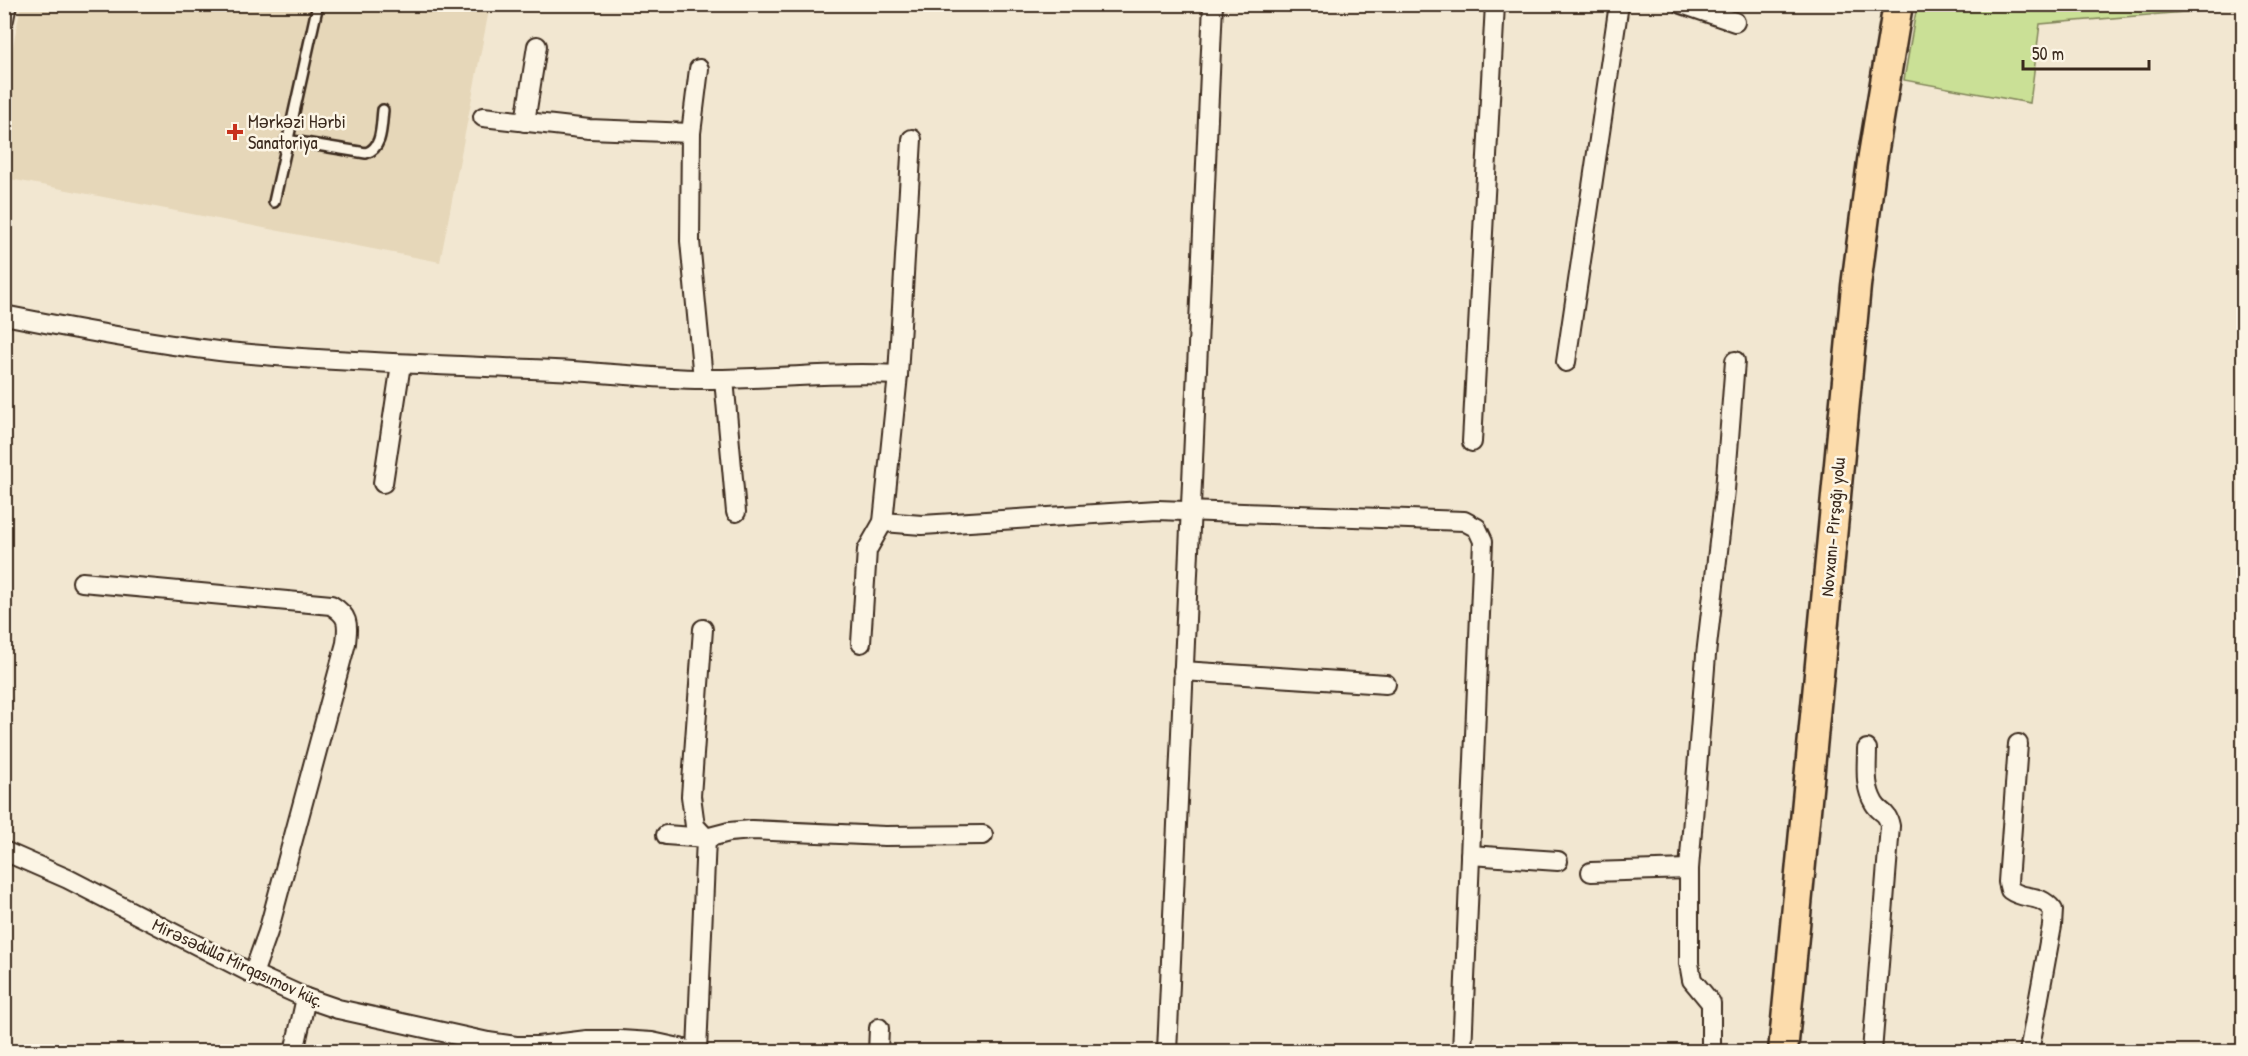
<svg xmlns="http://www.w3.org/2000/svg" width="2248" height="1056" viewBox="0 0 2248 1056" font-family="'Patrick Hand',sans-serif">
  <style>
    .built { fill: #e6d7b9 }
    .green { fill: #cae096; stroke: #82855a; stroke-width: 1.5 }
    .lines { fill: none; stroke-linecap: round; stroke-linejoin: round }
    .lane-casing { stroke: #3b2a1e; stroke-width: 14 }
    .street-casing { stroke: #3b2a1e; stroke-width: 22 }
    .primary-casing { stroke: #3b2a1e; stroke-width: 33 }
    .lane { stroke: #fcf5e5; stroke-width: 9 }
    .street { stroke: #fcf5e5; stroke-width: 18 }
    .primary { stroke: #fcdcac; stroke-width: 28 }
    .poi-dot { fill: #c8321e; stroke: #fcf5e5; stroke-width: 2 }
    .labels { text-anchor: middle; stroke-width: 5; stroke-linejoin: round; paint-order: stroke }
    .poi-label { font-size: 18px; fill: #3b2a1e; stroke: #fcf5e5; text-anchor: start }
    .street-label { font-size: 18px; fill: #3b2a1e; stroke: #fcf5e5 }
  </style>
  <rect width="100%" height="100%" fill="#f2e7d1"/>
  <filter id="ink" filterUnits="userSpaceOnUse"><feTurbulence type="fractalNoise" baseFrequency=".0167" numOctaves="2"/><feDisplacementMap in="SourceGraphic" scale="12" xChannelSelector="R" yChannelSelector="G"/><feConvolveMatrix kernelMatrix="1 2 1 2 8 2 1 2 1" color-interpolation-filters="sRGB"/></filter>
  <g filter="url(#ink)">
    <path class="built" d="M21,5H490L440,262L5,178V87Z"/>
    <path class="green" d="M1917,5L2243,4L2244,7L2040,24L2030,103L1904,80Z"/>
    <g class="lines">
      <defs>
        <g id="lane">
          <path d="M286,140L366,153C383,148 381,125 383,110"/>
          <path d="M274,202L318,4"/>
        </g>
        <g id="street">
          <path d="M1682,4L1735,22"/>
          <path d="M4,19L7,4"/>
          <path d="M483,117L589,129L691,133L690,241L703,379"/>
          <path d="M525,122L537,46"/>
          <path d="M691,133L699,69"/>
          <path d="M4,315C79,330 153,344 228,352C336,362 445,365 554,370C604,372 653,379 703,379C768,380 832,371 898,375"/>
          <path d="M1566,362L1619,4"/>
          <path d="M724,379L736,512"/>
          <path d="M1472,442L1495,4"/>
          <path d="M383,483L401,364"/>
          <path d="M883,522L922,525L1157,510L1464,521L1477,528L1483,541L1462,1052"/>
          <path d="M82,582L331,605C349,616 348,623 346,643L268,932L253,974"/>
          <path d="M861,643L867,550L883,522L898,375L912,139"/>
          <path d="M1183,671L1386,684"/>
          <path d="M2018,744L2008,882L2010,890C2025,901 2038,892 2053,910L2052,926L2029,1052"/>
          <path d="M1867,749C1867,768 1864,786 1874,803C1880,814 1887,810 1890,826L1872,1052"/>
          <path d="M666,835L706,838L729,832L752,830L885,836L983,835"/>
          <path d="M4,851L68,879L253,974L306,998L338,1009L488,1042L516,1046H538L587,1040H620L652,1042L698,1052"/>
          <path d="M1470,855L1558,861"/>
          <path d="M1591,872L1689,869"/>
          <path d="M697,1051L706,838L695,826L691,796L703,629"/>
          <path d="M294,1052L306,998"/>
          <path d="M878,1052L879,1028"/>
          <path d="M1167,1052L1213,4"/>
          <path d="M1711,1052V1003L1692,980L1689,963V869L1706,655L1725,490L1735,361"/>
        </g>
        <path id="primary" d="M1783,1052L1856,286L1872,161L1898,4"/>
      </defs>
      <use href="#lane" class="lane-casing"/>
      <use href="#street" class="street-casing"/>
      <use href="#primary" class="primary-casing"/>
      <use href="#lane" class="lane"/>
      <use href="#street" class="street"/>
      <use href="#primary" class="primary"/>
    </g>
  </g>
  <path class="poi-dot" d="M232 123h6v6h6v6h-6v6h-6v-6h-6v-6h6z"/>
  <g class="labels">
    <g class="poi-label">
      <text x="248" y="128">Mərkəzi Hərbi<tspan x="248" dy="21">Sanatoriya</tspan></text>
    </g>
    <g class="street-label">
      <text transform="translate(1833 527) rotate(-85)" y="6">Novxanı- Pirşağı yolu</text>
      <text transform="translate(238 963) rotate(25)" y="6">Mirəsədulla Mirqasımov küç.</text>
    </g>
  </g>
  <rect width="2248" height="1056" fill="none" stroke="#fcf5e5" stroke-width="24"/>
  <rect x="12" y="12" width="2224" height="1032" fill="none" stroke="#3b2a1e" stroke-width="2" filter="url(#ink)"/>
  <path d="M2023 60v9h126v-9" fill="none" stroke="#3b2a1e" stroke-width="3"/>
  <text x="2032" y="60" font-size="18" fill="#3b2a1e" stroke="#fcf5e5" stroke-width="4.5" paint-order="stroke">50 m</text>
</svg>
